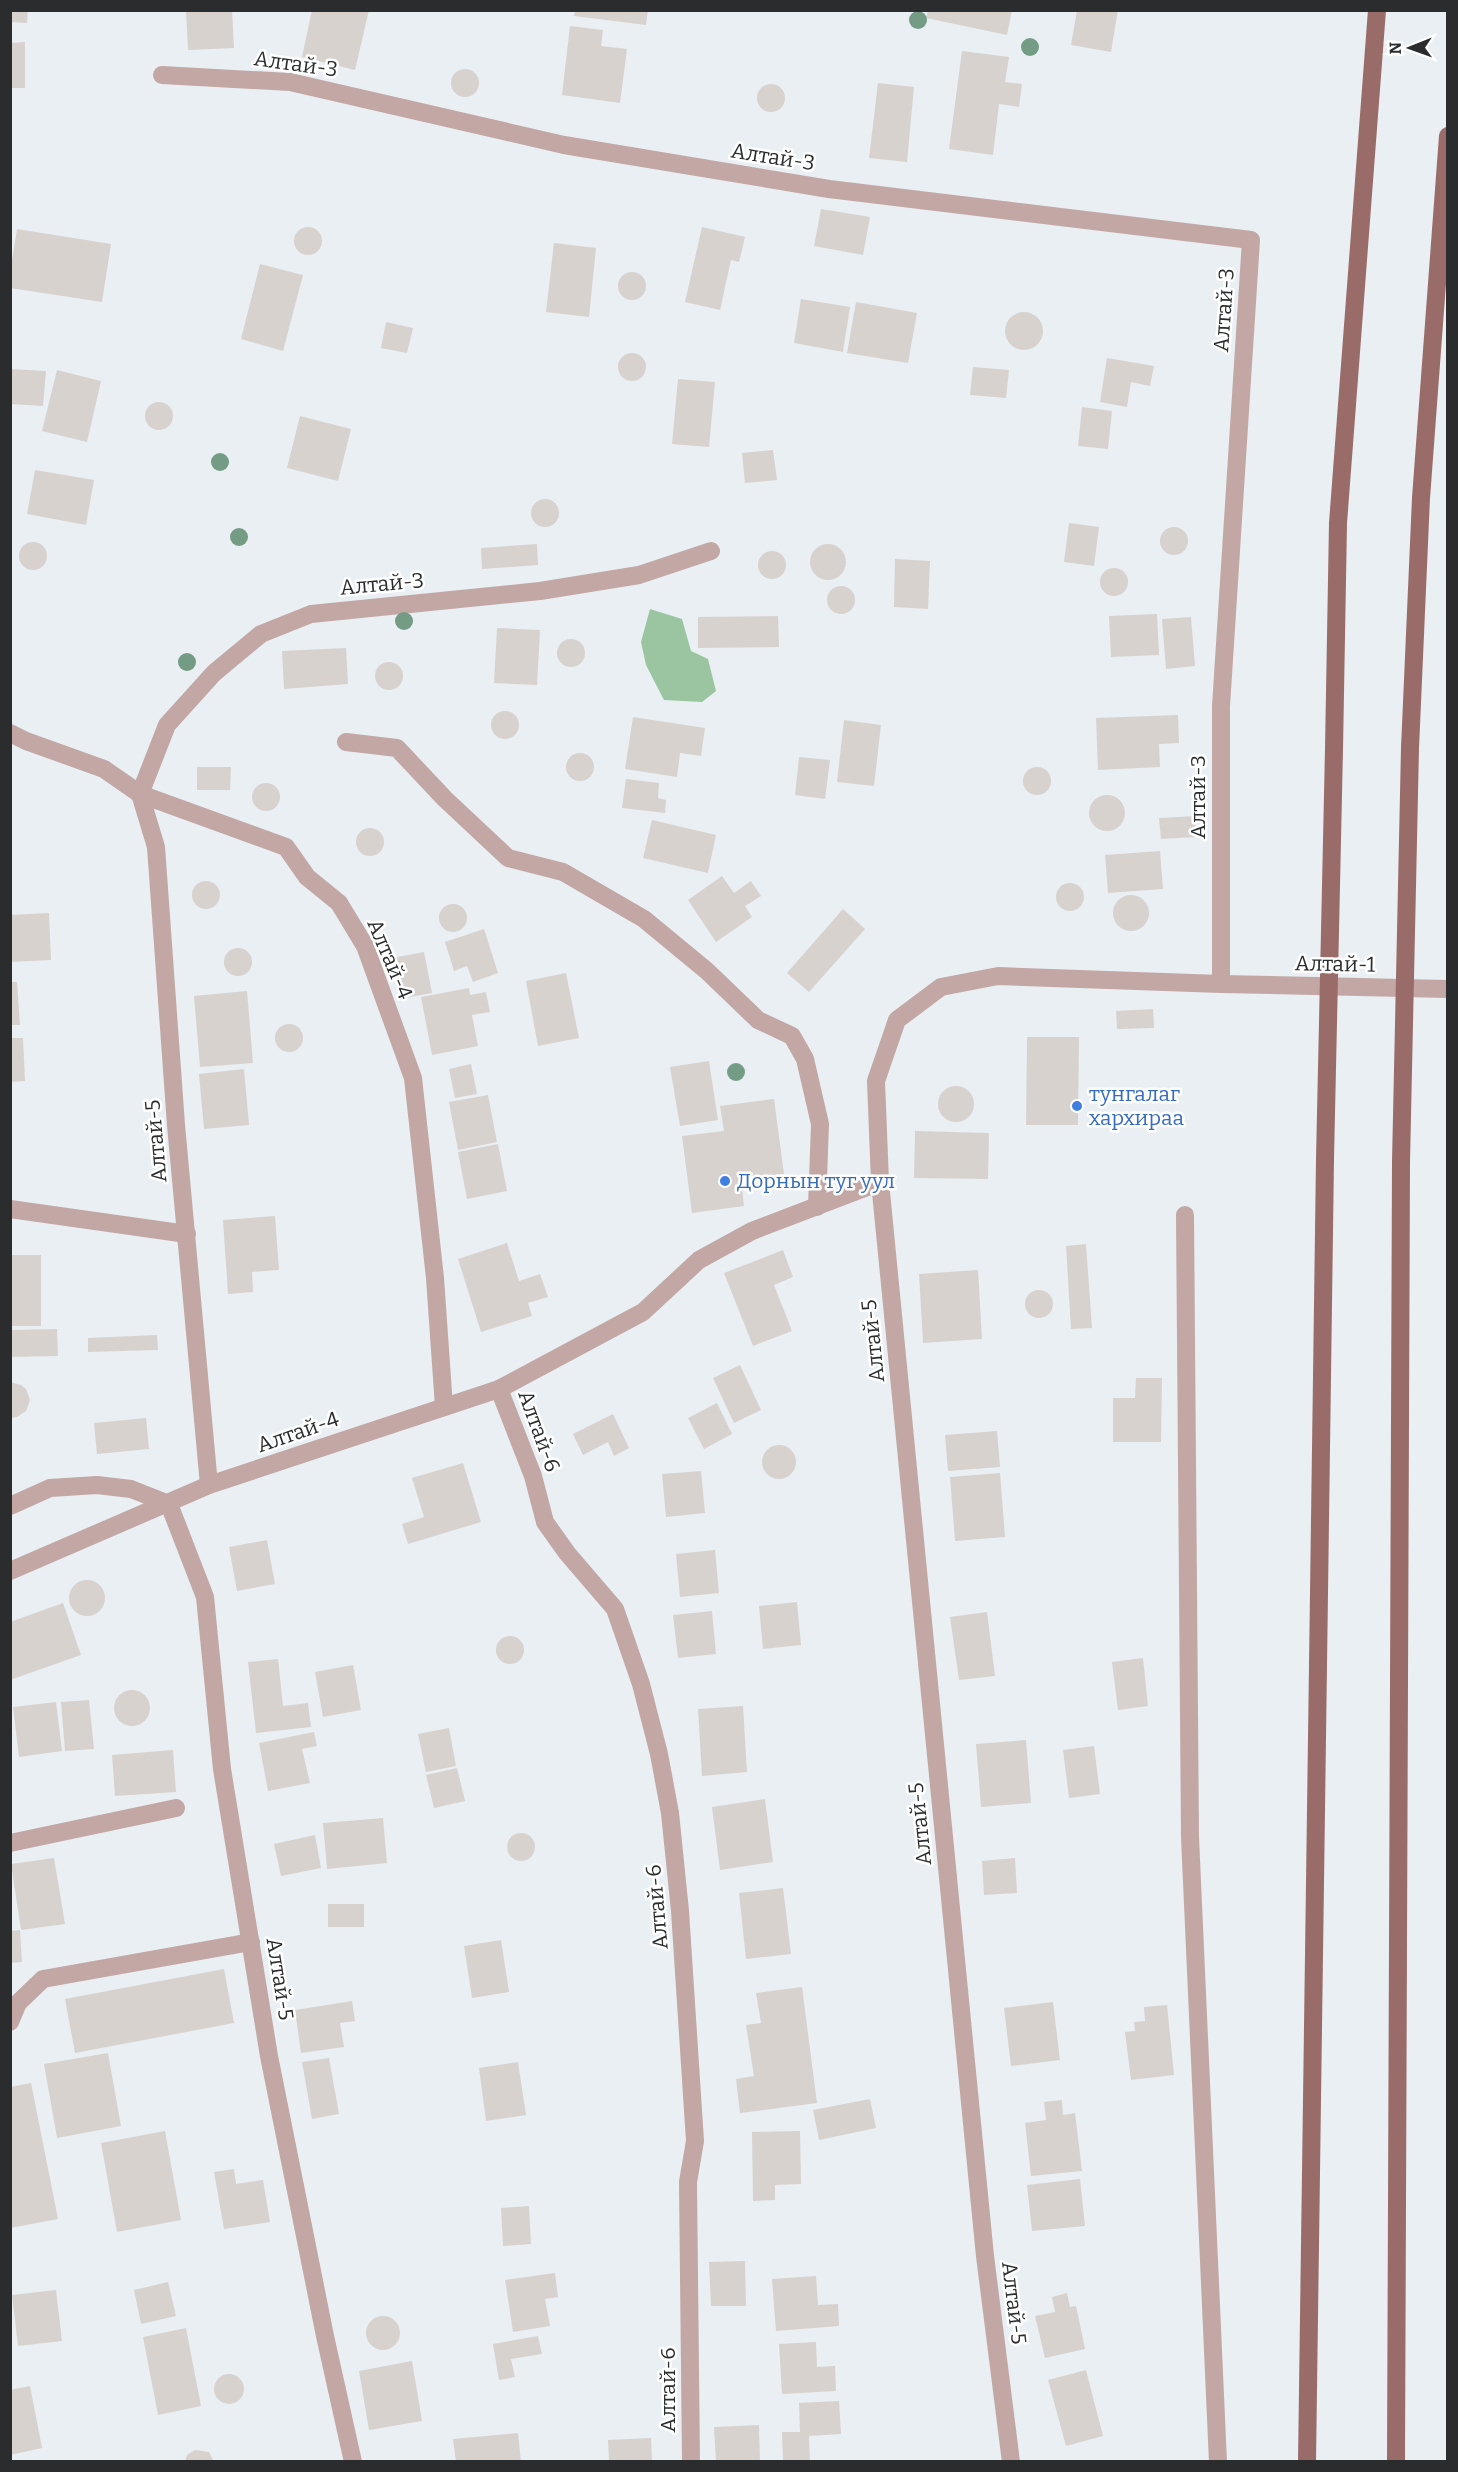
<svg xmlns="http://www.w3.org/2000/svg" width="1458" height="2472" viewBox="0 0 1458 2472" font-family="Bitter,serif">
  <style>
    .forest { fill: #9ac5a0 }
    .building { fill: #d8d2cf }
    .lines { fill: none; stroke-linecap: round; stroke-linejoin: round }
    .minor { stroke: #c2a7a5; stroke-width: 18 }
    .major { stroke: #996c69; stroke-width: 18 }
    .major-bridge { stroke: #996c69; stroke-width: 18 }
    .tree { fill: #749b83 }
    .shop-dot { fill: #3f7fe0; stroke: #fff; stroke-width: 2 }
    .labels { text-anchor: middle; stroke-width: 5; stroke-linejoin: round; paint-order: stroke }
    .street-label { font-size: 21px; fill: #2a2c2d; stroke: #fff }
    .shop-label { font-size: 21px; fill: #366cbe; stroke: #fff; text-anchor: start }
  </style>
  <rect width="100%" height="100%" fill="#e9eff3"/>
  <path class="forest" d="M650,609L682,619L691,651L708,659L716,691L702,702L664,700L646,665L641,642Z"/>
  <g class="building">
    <path d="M10,10H28L27,23L10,22Z"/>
    <path d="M186,10H232L234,48L188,50Z"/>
    <path d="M312,10H369L355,70L302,57Z"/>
    <path d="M575,10H648L646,25L574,16Z"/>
    <path d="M928,10H1012L1007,35L926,18Z"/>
    <path d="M1077,10H1118L1111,52L1071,45Z"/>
    <path d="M570,26L603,30L601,46L627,49L620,103L562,95Z"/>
    <path d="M25,42V88H10V43Z"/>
    <path d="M962,51L1009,57L1005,82L1022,84L1019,107L999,104L993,155L949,149Z"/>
    <circle cx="465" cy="83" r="14"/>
    <path d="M878,83L914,87L907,162L869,158Z"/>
    <circle cx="771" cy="98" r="14"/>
    <path d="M821,209L870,217L863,255L814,246Z"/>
    <path d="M702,227L745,237L739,262L731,260L720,310L685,302Z"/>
    <circle cx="308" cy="241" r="14"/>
    <path d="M17,229L111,244L102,302L10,288V272Z"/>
    <path d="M554,243L596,248L589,317L546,312Z"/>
    <path d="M260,264L303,275L283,351L241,339Z"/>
    <circle cx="632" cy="286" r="14"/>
    <path d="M801,299L850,307L843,352L794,343Z"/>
    <path d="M856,302L917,313L908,363L847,353Z"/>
    <circle cx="1024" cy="331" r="19"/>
    <path d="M386,322L413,328L407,353L381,348Z"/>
    <circle cx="632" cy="367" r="14"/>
    <path d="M1107,358L1154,366L1150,386L1131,382L1127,407L1100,402Z"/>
    <path d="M973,367L1009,370L1006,398L970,395Z"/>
    <path d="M10,369L46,371L43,406L10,404Z"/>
    <path d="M57,370L101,381L87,442L42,431Z"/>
    <path d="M678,379L715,382L709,447L672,444Z"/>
    <circle cx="159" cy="416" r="14"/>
    <path d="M1082,407L1112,411L1108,449L1078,446Z"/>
    <path d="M300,416L351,429L338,481L287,468Z"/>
    <path d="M773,450L777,480L745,483L742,453Z"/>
    <path d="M35,470L94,480L86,525L27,514Z"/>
    <circle cx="545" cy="513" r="14"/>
    <path d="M1069,523L1099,527L1094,566L1064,562Z"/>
    <circle cx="1174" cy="541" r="14"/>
    <circle cx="33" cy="556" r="14"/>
    <path d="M537,544L538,565L482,569L481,548Z"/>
    <circle cx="828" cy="562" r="18"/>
    <circle cx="772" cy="565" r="14"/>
    <path d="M895,559L930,561L928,609L894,607Z"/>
    <circle cx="1114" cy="582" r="14"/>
    <circle cx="841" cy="600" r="14"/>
    <path d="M1157,614L1159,655L1111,657L1109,616Z"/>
    <path d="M778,616L779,647L698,648V617Z"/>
    <path d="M1191,617L1195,666L1166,669L1162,619Z"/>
    <path d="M497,628L540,630L537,685L494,683Z"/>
    <circle cx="571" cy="653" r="14"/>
    <path d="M346,648L348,684L284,689L282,651Z"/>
    <circle cx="389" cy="676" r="14"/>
    <circle cx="505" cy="725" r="14"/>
    <path d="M1178,715L1179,743L1159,744L1160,767L1098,770L1096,718Z"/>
    <path d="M633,717L705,728L701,756L680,753L677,777L625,769Z"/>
    <path d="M844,720L881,725L874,786L837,782Z"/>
    <circle cx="580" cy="767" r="14"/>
    <path d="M799,757L830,760L825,799L795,795Z"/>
    <path d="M197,767H231L230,790H197Z"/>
    <circle cx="1037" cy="781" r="14"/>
    <path d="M626,779L659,783L658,798L666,800L665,813L622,808Z"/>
    <circle cx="266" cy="797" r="14"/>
    <circle cx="1107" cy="813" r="18"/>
    <path d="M1195,816L1196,837L1161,839L1159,818Z"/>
    <path d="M652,820L716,835L708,873L643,858Z"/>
    <circle cx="370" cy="842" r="14"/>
    <path d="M1160,851L1163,889L1108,893L1105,855Z"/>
    <path d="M722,876L734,893L751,881L761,896L745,906L752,917L716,942L688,900Z"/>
    <circle cx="206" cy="895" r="14"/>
    <circle cx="1070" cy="897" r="14"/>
    <circle cx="1131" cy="913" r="18"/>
    <circle cx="453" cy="918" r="14"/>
    <path d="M843,909L865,929L809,992L787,973Z"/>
    <path d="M49,913L51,960L10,962V915Z"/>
    <path d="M484,929L498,973L473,982L467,966L454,971L445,942Z"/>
    <circle cx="238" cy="962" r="14"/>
    <path d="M424,952L432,993L400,999L392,958Z"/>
    <path d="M566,973L579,1038L538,1046L526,981Z"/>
    <path d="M10,982H17L20,1025H10Z"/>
    <path d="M469,988L470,995L486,992L490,1012L472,1015L478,1046L432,1055L421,997Z"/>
    <path d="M247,991L253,1063L200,1067L194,996Z"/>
    <path d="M1153,1009L1154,1028L1117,1029L1116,1011Z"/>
    <circle cx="289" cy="1038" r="14"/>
    <path d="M1027,1037H1079L1078,1125H1026Z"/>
    <path d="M10,1038H23L25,1081L10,1082Z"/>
    <path d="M709,1061L718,1120L680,1126L670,1067Z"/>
    <path d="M471,1064L477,1094L455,1098L449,1069Z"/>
    <path d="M244,1069L249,1125L204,1129L199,1074Z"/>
    <circle cx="956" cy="1104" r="18"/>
    <path d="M488,1095L497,1142L458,1150L449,1102Z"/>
    <path d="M774,1099L784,1174L741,1179L744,1206L692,1213L682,1136L724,1131L720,1106Z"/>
    <path d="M915,1131L989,1133L988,1179L914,1178Z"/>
    <path d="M498,1144L507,1191L467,1199L458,1152Z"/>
    <path d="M275,1216L279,1270L252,1272L253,1292L228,1294L223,1220Z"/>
    <path d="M507,1243L519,1281L540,1274L548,1297L528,1303L532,1316L481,1332L458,1259Z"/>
    <path d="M1086,1244L1092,1328L1071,1329L1066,1246Z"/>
    <path d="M783,1250L793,1277L774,1285L792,1331L753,1346L724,1273Z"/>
    <rect x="10" y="1255" width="31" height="71"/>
    <path d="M978,1270L982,1339L923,1343L919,1274Z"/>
    <circle cx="1039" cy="1304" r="14"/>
    <path d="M57,1329L58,1356L10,1357V1330Z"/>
    <path d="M157,1335L158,1350L88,1352V1338Z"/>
    <path d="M740,1365L761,1410L734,1423L713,1378Z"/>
    <path d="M1136,1378H1162L1161,1442H1113V1398H1135Z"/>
    <path d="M10,1382L21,1385L26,1389L30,1400L26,1411L17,1417L10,1418Z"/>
    <path d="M717,1403L732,1434L704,1449L688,1418Z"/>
    <path d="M613,1414L629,1448L614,1456L608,1442L583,1455L573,1434Z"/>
    <path d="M146,1418L149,1449L97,1454L94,1423Z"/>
    <path d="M997,1431L1000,1467L948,1471L945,1435Z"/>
    <circle cx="779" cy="1462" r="17"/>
    <path d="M463,1463L481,1522L408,1544L402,1524L424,1517L412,1478Z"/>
    <path d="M701,1471L705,1513L666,1517L662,1474Z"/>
    <path d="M1000,1473L1005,1537L955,1541L950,1477Z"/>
    <path d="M267,1540L275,1584L237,1591L229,1547Z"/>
    <path d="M715,1550L719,1593L680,1597L676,1554Z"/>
    <circle cx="87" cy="1598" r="18"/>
    <path d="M797,1602L801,1645L763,1649L759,1606Z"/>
    <path d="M63,1603L81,1655L10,1680V1622Z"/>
    <path d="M712,1611L716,1654L678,1658L673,1615Z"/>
    <path d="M987,1612L995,1676L959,1680L950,1617Z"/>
    <circle cx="510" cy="1650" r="14"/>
    <path d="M1143,1658L1148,1706L1118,1710L1112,1662Z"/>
    <path d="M278,1659L283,1706L308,1703L311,1727L256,1733L248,1662Z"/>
    <path d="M353,1665L361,1710L323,1717L315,1672Z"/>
    <circle cx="132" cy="1708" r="18"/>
    <path d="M89,1700L94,1749L65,1751L61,1702Z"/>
    <path d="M56,1702L62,1751L19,1757L13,1707Z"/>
    <path d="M743,1706L747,1772L702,1776L698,1709Z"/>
    <path d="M449,1728L456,1766L426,1772L418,1734Z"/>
    <path d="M314,1732L317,1746L302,1749L310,1783L268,1791L259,1743Z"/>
    <path d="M1026,1740L1031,1803L981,1807L976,1744Z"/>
    <path d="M1094,1746L1100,1794L1069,1798L1063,1750Z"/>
    <path d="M173,1750L176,1792L115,1796L112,1755Z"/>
    <path d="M457,1768L465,1801L434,1808L426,1775Z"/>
    <path d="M765,1799L773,1862L720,1870L712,1807Z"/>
    <path d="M383,1818L387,1863L327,1869L323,1823Z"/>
    <circle cx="521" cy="1847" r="14"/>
    <path d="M315,1835L321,1868L281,1876L274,1844Z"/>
    <path d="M54,1858L65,1924L21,1930L11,1864Z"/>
    <path d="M1015,1858L1017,1893L984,1895L982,1861Z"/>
    <path d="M783,1888L791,1954L746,1959L739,1893Z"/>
    <rect x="328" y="1904" width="36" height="23"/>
    <path d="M20,1930L22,1962L10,1963V1931Z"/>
    <path d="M501,1940L509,1992L472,1998L464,1946Z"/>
    <path d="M224,1969L234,2023L75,2053L65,1999Z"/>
    <path d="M802,1987L817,2103L740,2113L736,2079L754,2076L746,2025L761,2023L756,1993Z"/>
    <path d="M352,2001L355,2021L340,2023L344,2047L301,2053L295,2010Z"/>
    <path d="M1053,2002L1060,2060L1011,2066L1004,2008Z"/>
    <path d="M1167,2005L1174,2075L1131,2080L1125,2032L1135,2031L1134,2022L1145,2021L1144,2007Z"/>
    <path d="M108,2053L121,2126L57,2138L44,2064Z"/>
    <path d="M329,2058L339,2114L312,2119L302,2062Z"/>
    <path d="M518,2062L526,2115L486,2121L479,2068Z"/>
    <path d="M31,2083L58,2219L10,2228V2087Z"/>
    <path d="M870,2099L876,2128L819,2140L813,2110Z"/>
    <path d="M1062,2100L1063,2115L1075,2113L1082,2171L1031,2176L1025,2123L1046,2120L1044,2102Z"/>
    <path d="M165,2131L181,2220L117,2232L101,2143Z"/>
    <path d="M800,2131L801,2184L775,2185V2200L753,2201L752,2132Z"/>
    <path d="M234,2169L236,2184L263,2180L270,2222L224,2229L214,2172Z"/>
    <path d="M1080,2179L1085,2226L1032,2231L1027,2185Z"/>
    <path d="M529,2206L531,2244L503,2246L501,2208Z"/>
    <path d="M745,2261L746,2306H711L709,2262Z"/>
    <path d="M555,2273L558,2297L545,2299L550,2326L513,2332L505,2280Z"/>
    <path d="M816,2276L818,2305L838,2304L839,2326L776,2331L772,2279Z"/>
    <path d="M168,2282L176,2316L141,2324L134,2290Z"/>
    <path d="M56,2290L62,2341L18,2346L12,2295Z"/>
    <path d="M1067,2293L1070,2307L1076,2306L1085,2349L1045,2358L1035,2316L1055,2312L1052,2297Z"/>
    <circle cx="383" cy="2333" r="17"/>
    <path d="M186,2328L201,2406L158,2415L143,2337Z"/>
    <path d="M538,2336L542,2354L511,2359L515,2377L499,2380L493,2344Z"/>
    <path d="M816,2342L817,2367L835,2366L836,2391L782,2394L779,2344Z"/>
    <path d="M412,2361L422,2421L369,2430L359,2371Z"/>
    <path d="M1086,2370L1103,2436L1066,2446L1048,2380Z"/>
    <circle cx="229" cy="2389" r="15"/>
    <path d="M30,2386L42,2448L10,2455V2390Z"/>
    <path d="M839,2401L841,2434L809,2436L810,2462H783L782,2432H800L799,2403Z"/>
    <path d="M759,2425L760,2462H716L714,2427Z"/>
    <path d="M518,2433L521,2462H456L453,2439Z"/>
    <path d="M651,2438L652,2462H609L608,2440Z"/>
    <path d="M195,2450L209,2452L214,2462H185L187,2455Z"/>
  </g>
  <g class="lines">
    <g class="minor">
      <path d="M162,75L290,82L564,145L829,189L1251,240L1221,706V984"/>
      <path d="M10,733L26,741L104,769L140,794L286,847L307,877L339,903L365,946L413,1078L435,1278L444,1407"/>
      <path d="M346,742L397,748L445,799L508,858L563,872L644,919L707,971L758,1020L792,1036L805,1059L820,1124L817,1207"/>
      <path d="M140,794L156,847L176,1125L209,1485"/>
      <path d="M140,794L167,725L214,673L261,634L311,614L540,591L639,575L711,551"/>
      <path d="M10,1209L187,1234"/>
      <path d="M1185,1215L1190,1837L1218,2462"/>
      <path d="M499,1389L533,1476L545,1522L567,1553L615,1609L641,1684L659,1754L670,1813L680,1911L695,2141L688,2182L691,2462"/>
      <path d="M10,1506L50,1488L97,1485L131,1489L169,1504L205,1597L222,1769L269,2056L325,2336L353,2462"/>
      <path d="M10,1571L209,1485L499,1389L643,1312L699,1260L752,1231L880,1182"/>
      <path d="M10,1843L176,1808"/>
      <path d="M10,2022L18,2003L43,1979L251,1942"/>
      <path d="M1011,2462L985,2256L880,1182L876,1081L897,1020L941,987L998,976L1221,984L1448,989"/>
    </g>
    <g class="major">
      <path d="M1410,748L1421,498L1448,136"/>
      <path d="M1334,749L1338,523L1377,10"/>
      <path d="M1307,2462L1325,1159"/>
      <path d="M1396,2462L1401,1162"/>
    </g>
    <g class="major-bridge">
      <path d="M1325,1159L1334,749"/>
      <path d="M1401,1162L1410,748"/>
    </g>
  </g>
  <g class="tree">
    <circle cx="918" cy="20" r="9"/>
    <circle cx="1030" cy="47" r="9"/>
    <circle cx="220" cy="462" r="9"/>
    <circle cx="239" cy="537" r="9"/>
    <circle cx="404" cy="621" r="9"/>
    <circle cx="187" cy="662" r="9"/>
    <circle cx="736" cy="1072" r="9"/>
  </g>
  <g class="shop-dot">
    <circle cx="1077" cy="1106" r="6"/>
    <circle cx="725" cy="1181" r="6"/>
  </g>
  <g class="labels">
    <g class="street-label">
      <text transform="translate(296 64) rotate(8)" y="7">Алтай-3</text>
      <text transform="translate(773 157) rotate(9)" y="7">Алтай-3</text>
      <text transform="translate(1224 310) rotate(-86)" y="7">Алтай-3</text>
      <text transform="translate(382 584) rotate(-5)" y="7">Алтай-3</text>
      <text transform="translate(1198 797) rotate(-90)" y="7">Алтай-3</text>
      <text transform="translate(390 959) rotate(67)" y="7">Алтай-4</text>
      <text transform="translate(1335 964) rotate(1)" y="7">Алтай-1</text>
      <text transform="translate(156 1141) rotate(-95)" y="7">Алтай-5</text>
      <text transform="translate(873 1341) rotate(-96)" y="7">Алтай-5</text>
      <text transform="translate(539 1431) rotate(70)" y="7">Алтай-6</text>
      <text transform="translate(298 1432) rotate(-19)" y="7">Алтай-4</text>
      <text transform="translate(920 1824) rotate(-96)" y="7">Алтай-5</text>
      <text transform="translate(657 1907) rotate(-95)" y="7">Алтай-6</text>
      <text transform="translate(280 1979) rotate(81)" y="7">Алтай-5</text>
      <text transform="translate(1014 2303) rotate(83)" y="7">Алтай-5</text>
      <text transform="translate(668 2390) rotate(-90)" y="7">Алтай-6</text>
    </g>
    <g class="shop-label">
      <text x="1089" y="1101">тунгалаг<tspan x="1089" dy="24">хархираа</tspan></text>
      <text x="737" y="1188">Дорнын туг уул</text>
    </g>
  </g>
  <rect width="1458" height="2472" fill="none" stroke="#2a2c2d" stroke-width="24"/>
  <g transform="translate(1410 48) rotate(269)" stroke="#ffffff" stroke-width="4.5" paint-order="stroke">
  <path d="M0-4.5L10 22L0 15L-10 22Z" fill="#2a2c2d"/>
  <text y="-9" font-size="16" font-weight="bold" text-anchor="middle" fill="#2a2c2d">N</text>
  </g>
</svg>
